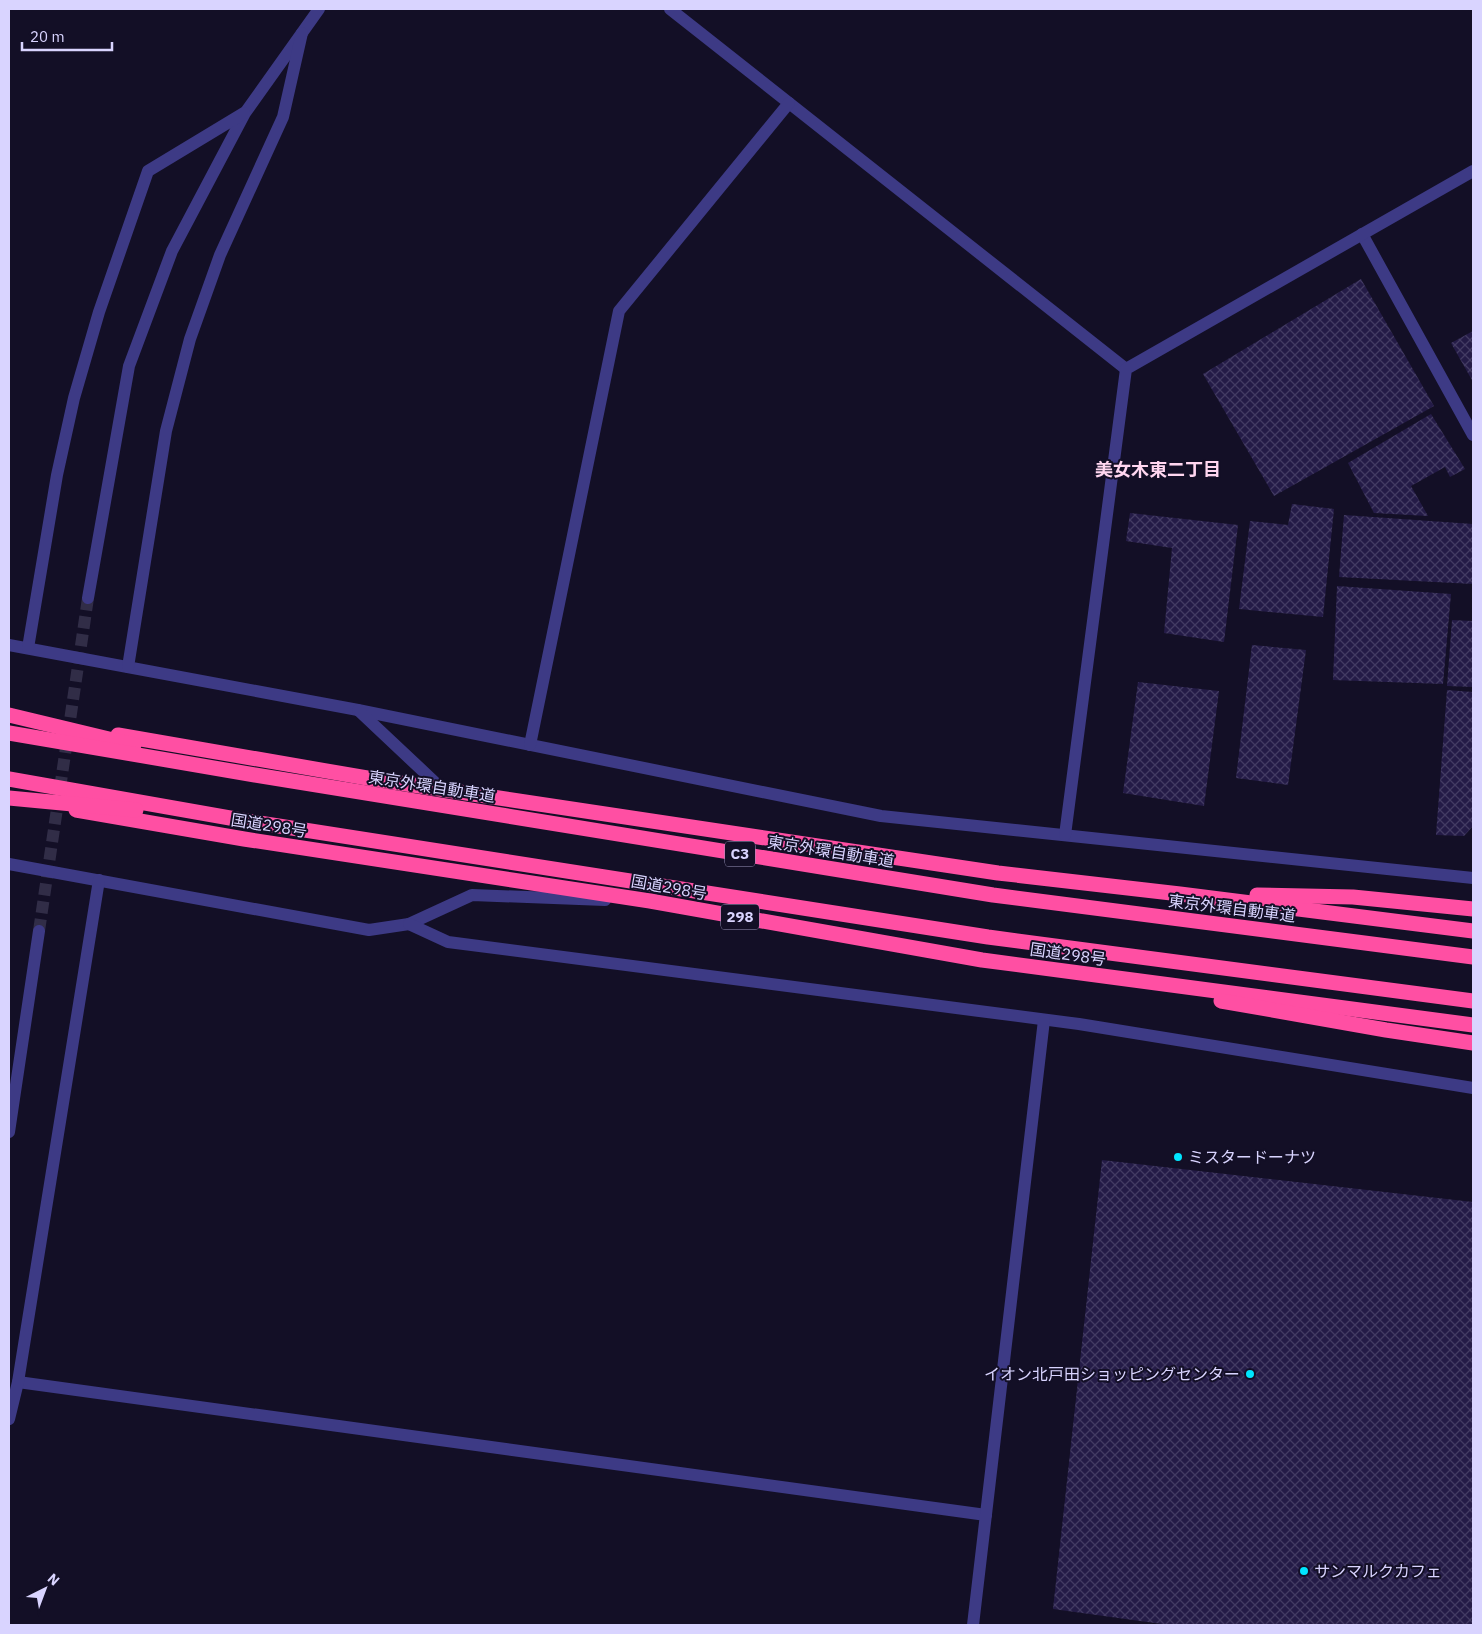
<svg xmlns="http://www.w3.org/2000/svg" width="1482" height="1634" viewBox="0 0 1482 1634" font-family="'IBM Plex Sans','Noto Sans JP',sans-serif">
  <style>
    .building { fill: url(#building-cross-hatch) }
    .lines { fill: none; stroke-linecap: round; stroke-linejoin: round }
    .minor-tunnel { stroke: #312d47; stroke-width: 12; stroke-dasharray: 12 6; stroke-linecap: butt }
    .minor { stroke: #3d3a85; stroke-width: 12 }
    .highway { stroke: #ff4fa3; stroke-width: 15 }
    .highway-bridge { stroke: #ff4fa3; stroke-width: 15 }
    .poi-dot { fill: #00e5ff; stroke: #130f26; stroke-width: 2 }
    .labels { text-anchor: middle; stroke-width: 4; stroke-linejoin: round; paint-order: stroke }
    .shield { fill: #130f26; stroke: #9e99be; stroke-width: 1 }
    .shield-label { font-size: 15px; font-weight: bold; fill: #d9d4ff }
    .street-label { font-size: 16px; fill: #d9d4ff; stroke: #130f26 }
    .poi-label { font-size: 16px; fill: #d9d4ff; stroke: #130f26; text-anchor: start }
    .neighbourhood-label { font-size: 18px; font-weight: bold; fill: #ffd6f0; stroke: #130f26 }
  </style>
  <defs>
    <pattern id="building-cross-hatch" width="8" height="8" patternUnits="userSpaceOnUse" patternTransform="scale(1.25)"><rect width="8" height="8" fill="#241b47"/><path d="M0 0l8 8M0 8l8-8" fill="none" stroke="#433b63"/></pattern>
  </defs>
  <rect width="100%" height="100%" fill="#130f26"/>
  <g class="building">
    <path d="M1361,279L1434,406L1274,496L1203,374Z"/>
    <path d="M1473,331V382L1451,343Z"/>
    <path d="M1431,414L1465,469L1450,477L1445,467L1411,486L1428,516L1374,513L1348,463Z"/>
    <path d="M1292,504L1334,509L1323,617L1239,609L1250,521L1288,525Z"/>
    <path d="M1130,513L1238,525L1224,642L1164,633L1172,548L1126,541Z"/>
    <path d="M1344,515L1473,524V584L1339,577Z"/>
    <path d="M1337,586L1451,594L1443,684L1333,680Z"/>
    <path d="M1452,620L1473,621V687L1447,686Z"/>
    <path d="M1252,645L1306,650L1288,785L1236,778Z"/>
    <path d="M1138,682L1219,691L1204,806L1123,793Z"/>
    <path d="M1447,690L1473,692V826L1464,836L1436,835Z"/>
    <path d="M1102,1160L1473,1202V1625H1169L1053,1609Z"/>
  </g>
  <g class="lines">
    <path class="minor-tunnel" d="M39,931L88,598"/>
    <g class="minor">
      <path d="M670,9L1126,369"/>
      <path d="M1362,234L1473,435"/>
      <path d="M88,598L129,366L172,251L245,113L319,9"/>
      <path d="M9,645L358,710L881,816L1473,878"/>
      <path d="M28,648L57,475L74,398L99,312L148,171L244,113"/>
      <path d="M128,667L166,431L190,339L220,255L283,117L302,33"/>
      <path d="M358,710L442,789"/>
      <path d="M530,745L619,311L789,103"/>
      <path d="M1065,835L1126,369L1473,171"/>
      <path d="M9,864L369,930L409,924L472,895L605,900"/>
      <path d="M409,924L448,942L1079,1024L1473,1088"/>
      <path d="M9,1132L39,931"/>
      <path d="M18,1382L986,1515"/>
      <path d="M9,1419L18,1382L99,880"/>
      <path d="M973,1625L1044,1020"/>
    </g>
    <g class="highway">
      <path d="M118,735L373,779L998,873L1180,894L1473,931"/>
      <path d="M76,810L244,839L650,901L982,960L1473,1025"/>
      <path d="M1257,895L1353,897L1473,909"/>
      <path d="M1221,1001L1386,1030L1473,1043"/>
    </g>
    <g class="highway-bridge">
      <path d="M9,715L134,745"/>
      <path d="M9,733L255,775L993,895L1473,957"/>
      <path d="M9,779L247,821L988,937L1473,1001"/>
      <path d="M9,798L136,810"/>
    </g>
  </g>
  <g class="poi-dot">
    <circle cx="1178" cy="1157" r="5"/>
    <circle cx="1250" cy="1374" r="5"/>
    <circle cx="1304" cy="1571" r="5"/>
  </g>
  <g class="labels">
    <g class="shield">
      <rect x="725" y="841.5" width="30" height="25" rx="4"/>
      <rect x="721" y="904.5" width="38" height="25" rx="4"/>
    </g>
    <g class="shield-label">
      <text x="740" y="859">C3</text>
      <text x="740" y="922">298</text>
    </g>
    <g class="street-label">
      <text transform="translate(432 786) rotate(9)" y="6">東京外環自動車道</text>
      <text transform="translate(269 825) rotate(9)" y="6">国道298号</text>
      <text transform="translate(831 851) rotate(9)" y="6">東京外環自動車道</text>
      <text transform="translate(669 887) rotate(10)" y="6">国道298号</text>
      <text transform="translate(1232 908) rotate(7)" y="6">東京外環自動車道</text>
      <text transform="translate(1068 954) rotate(8)" y="6">国道298号</text>
    </g>
    <g class="poi-label">
      <text x="1188" y="1163">ミスタードーナツ</text>
      <text x="1240" y="1380" text-anchor="end">イオン北戸田ショッピングセンター</text>
      <text x="1314" y="1577">サンマルクカフェ</text>
    </g>
    <g class="neighbourhood-label">
      <text x="1158" y="476">美女木東二丁目</text>
    </g>
  </g>
  <rect width="1482" height="1634" fill="none" stroke="#d9d4ff" stroke-width="20"/>
  <g transform="translate(45 1589) rotate(42)" stroke="#130f26" stroke-width="4" paint-order="stroke">
  <path d="M0-4L9 19L0 12L-9 19Z" fill="#d9d4ff"/>
  <text y="-8" font-size="14" font-weight="bold" text-anchor="middle" fill="#d9d4ff">N</text>
  </g>
  <path d="M22 42v8h90v-8" fill="none" stroke="#d9d4ff" stroke-width="2.5"/>
  <text x="30" y="42" font-size="15" fill="#d9d4ff" stroke="#130f26" stroke-width="4" paint-order="stroke">20 m</text>
</svg>
